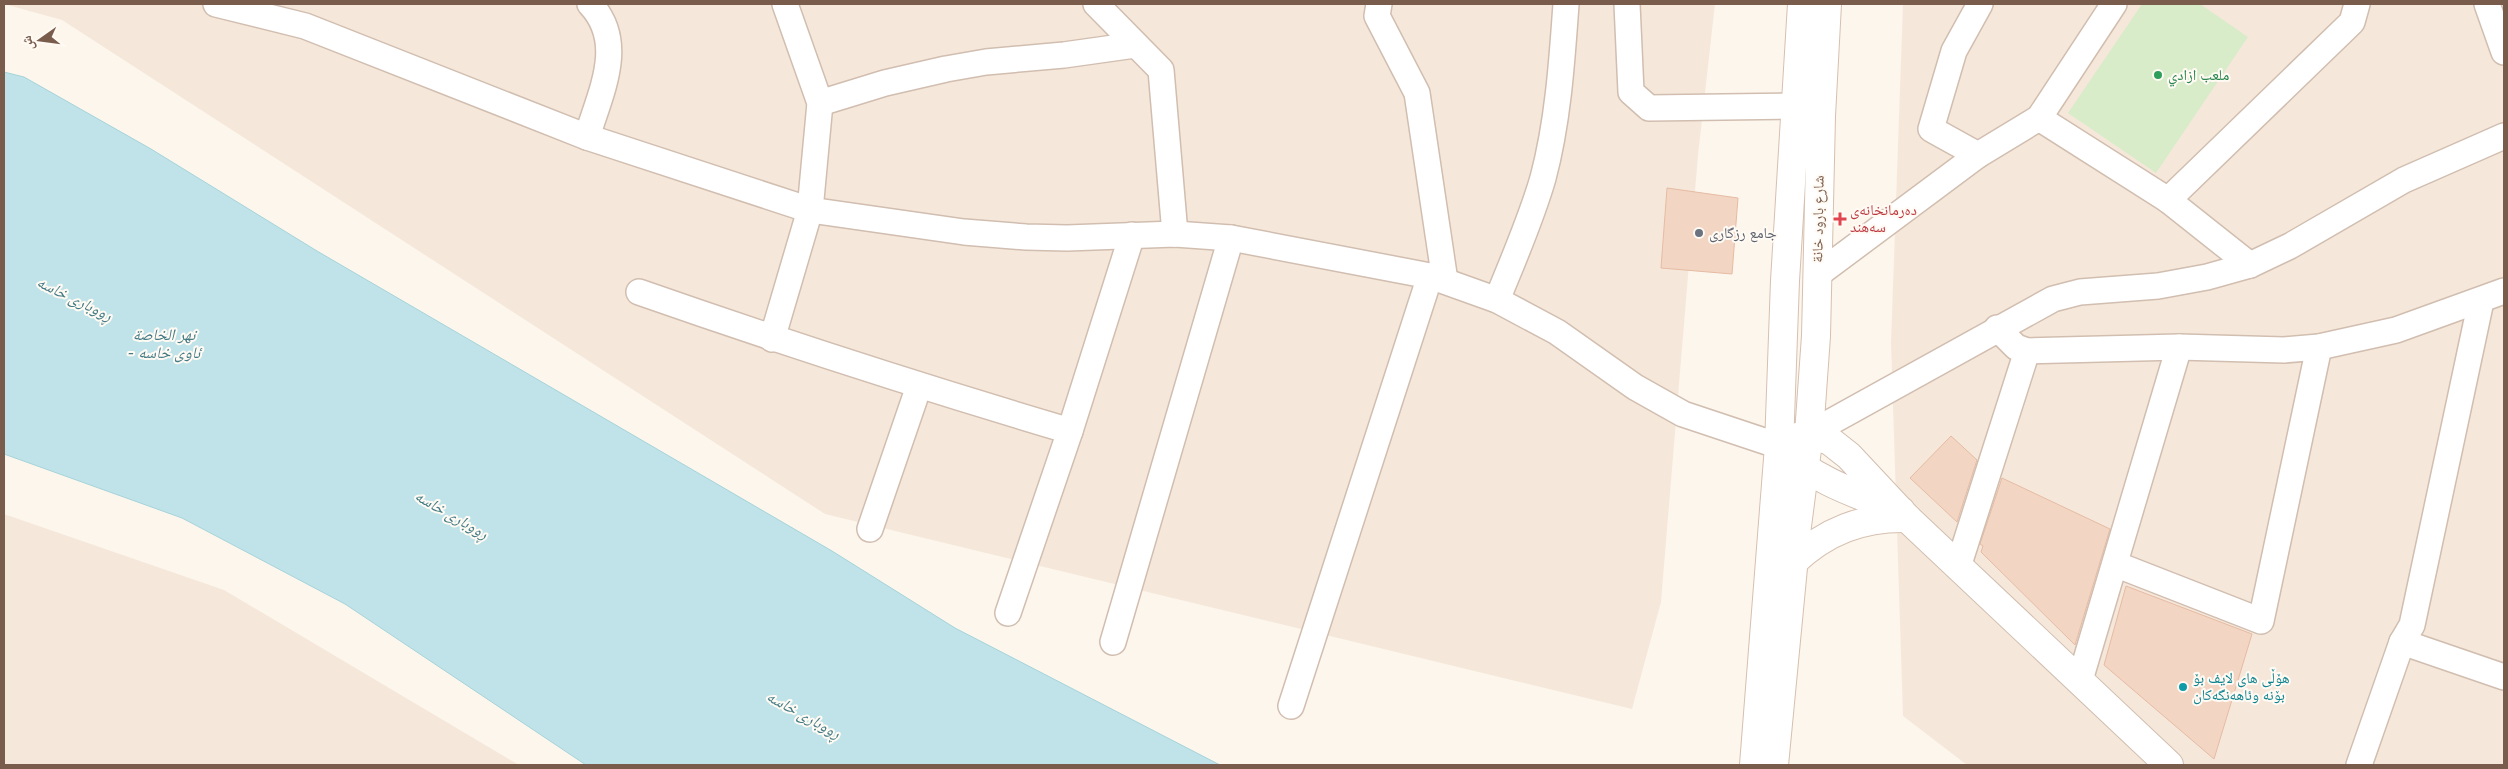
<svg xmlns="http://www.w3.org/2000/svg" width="2508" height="769" viewBox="0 0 2508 769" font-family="Raleway,'Noto Naskh Arabic',sans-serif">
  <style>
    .residential { fill: #f5e8da }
    .green { fill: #d8ecc9 }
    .water { fill: #bfe3e8; stroke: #a5d3da }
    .building { fill: #f3d5c3; stroke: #e6bba3 }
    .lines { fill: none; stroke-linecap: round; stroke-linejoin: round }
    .minor-casing { stroke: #d1beb0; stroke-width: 28 }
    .tertiary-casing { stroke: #d1beb0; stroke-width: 30 }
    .secondary-casing { stroke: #d6c0b0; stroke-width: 30 }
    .minor { stroke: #fff; stroke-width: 25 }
    .tertiary { stroke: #fff; stroke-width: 28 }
    .secondary { stroke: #fff; stroke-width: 28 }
    .leisure-dot { fill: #2e9e5b; stroke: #fffaf3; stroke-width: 2 }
    .health-dot { fill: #e0444e; stroke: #fffaf3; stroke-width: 2 }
    .worship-dot { fill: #6b7280; stroke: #fffaf3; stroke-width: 2 }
    .culture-dot { fill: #0f9aa8; stroke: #fffaf3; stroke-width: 2 }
    .labels { text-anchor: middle; stroke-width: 4; stroke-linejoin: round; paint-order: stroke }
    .leisure-label { font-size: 15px; fill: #27864d; stroke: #fffaf3; text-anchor: start }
    .health-label { font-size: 15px; fill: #be3a42; stroke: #fffaf3; text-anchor: start }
    .street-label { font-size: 15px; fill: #7a5c4d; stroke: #fffaf3 }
    .worship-label { font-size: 15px; fill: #5b616d; stroke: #fffaf3; text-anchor: start }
    .culture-label { font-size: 15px; fill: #0d838f; stroke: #fffaf3; text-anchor: start }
    .water-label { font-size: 16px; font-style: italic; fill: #437c86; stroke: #fffaf3 }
  </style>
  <rect width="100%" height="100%" fill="#fdf6ec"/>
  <g class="residential">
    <path d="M4,4H1715L1698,155L1661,602L1632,709L825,514L62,20Z"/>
    <path d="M1903,4H2504V765H1967L1903,716L1891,343Z"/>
    <path d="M4,514L224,590L519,765H4Z"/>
  </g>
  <path class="green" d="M2142,4H2200L2248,37L2156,173L2068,113Z"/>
  <path class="water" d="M4,72L24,77L151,149L317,251L832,551L955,628L1220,765H586L345,604L182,518L4,454Z"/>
  <g class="building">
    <path d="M1667,188L1738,198L1732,274L1661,268Z"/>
    <path d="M1951,436L1977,460L1957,522L1910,478Z"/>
    <path d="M2002,478L2110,529L2075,645L1981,552L1983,546L1980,544Z"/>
    <path d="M2126,586L2252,634L2214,759L2104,665Z"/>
  </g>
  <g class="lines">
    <defs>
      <g id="minor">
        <path d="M216,4L305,26L587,137L810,210L964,232L1026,237L1067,238L1175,234L1231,238L1430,276L1497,300L1557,332L1635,387L1683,414L1779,446"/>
        <path d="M1096,4L1161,70L1175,234"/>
        <path d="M1379,4L1377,16L1417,93L1445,281"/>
        <path d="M1627,4L1631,92L1649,108L1796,106"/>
        <path d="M2487,4L2504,52"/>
        <path d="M820,103L885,83L946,69L986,62L1064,55L1135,45"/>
        <path d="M2039,118L2168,200L2250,265"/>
        <path d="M587,137C600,93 627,43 590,4"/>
        <path d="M1978,155L1931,129L1954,51L1980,4"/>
        <path d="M2168,200L2352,22L2357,4"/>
        <path d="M1817,275L1978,155L2039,118L2114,4"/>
        <path d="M639,292C782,342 925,388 1070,431"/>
        <path d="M1497,300C1513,260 1531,220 1543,178C1558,122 1562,61 1566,4"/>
        <path d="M1997,328L2016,347L2027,351L2179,347L2284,350L2319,347L2396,330L2504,291"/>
        <path d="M772,339L810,210L820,103L785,4"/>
        <path d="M1809,434L2053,299L2080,292L2158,286L2207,277L2250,265L2290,246L2404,180L2504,136"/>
        <path d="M870,529L919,386"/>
        <path d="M2115,564L2261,621L2319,347"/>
        <path d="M1958,567L2027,351"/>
        <path d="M1008,613L1070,431L1132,235"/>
        <path d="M1113,642L1231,238"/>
        <path d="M2402,642L2504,677"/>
        <path d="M2080,680L2179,347"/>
        <path d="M1291,706L1430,276"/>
        <path d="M2359,765L2402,642L2412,625L2481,301"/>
      </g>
      <path id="tertiary" d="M1901,511C1859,495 1811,480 1779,446L1793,438L1809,434L1830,441L1849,456L1907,518L2169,765"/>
      <g id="secondary">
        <path d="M1793,562C1826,531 1862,517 1907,518"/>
        <path d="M1754,765L1779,446L1785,281L1802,4"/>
        <path d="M1774,765L1797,526L1809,434L1816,336L1821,116L1827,4"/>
      </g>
    </defs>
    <use href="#minor" class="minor-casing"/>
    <use href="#tertiary" class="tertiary-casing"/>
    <use href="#secondary" class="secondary-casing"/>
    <use href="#minor" class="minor"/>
    <use href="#tertiary" class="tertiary"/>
    <use href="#secondary" class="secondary"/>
  </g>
  <circle class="leisure-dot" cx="2158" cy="75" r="5"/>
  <path class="health-dot" d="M1837.5 211.5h5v5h5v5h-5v5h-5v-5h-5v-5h5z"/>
  <circle class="worship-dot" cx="1699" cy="233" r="5"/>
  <circle class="culture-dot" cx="2183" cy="687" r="5"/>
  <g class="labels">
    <g class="leisure-label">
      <text x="2168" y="80">ملعب ازادي</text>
    </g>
    <g class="health-label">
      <text x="1850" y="215">دەرمانخانەی<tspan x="1850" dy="17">سەهند</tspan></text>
    </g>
    <g class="street-label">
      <text transform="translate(1818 219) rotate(-89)" y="5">شارع بارود خانة</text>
    </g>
    <g class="worship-label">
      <text x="1709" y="238">جامع رزگاری</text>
    </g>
    <g class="culture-label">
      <text x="2193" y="683">هۆڵی های لایف بۆ<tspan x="2193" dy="17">بۆنە وئاهەنگەکان</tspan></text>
    </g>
    <g class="water-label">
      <text transform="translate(75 298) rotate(26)" y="6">ڕووباری خاسە</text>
      <text x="164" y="340">نهر الخاصة<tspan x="164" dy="18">- ئاوی خاسە</tspan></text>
      <text transform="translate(452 514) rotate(30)" y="6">ڕووباری خاسە</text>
      <text transform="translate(804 714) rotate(29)" y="6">ڕووباری خاسە</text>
    </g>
  </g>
  <rect width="2508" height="769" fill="none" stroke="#7a5c4d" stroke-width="10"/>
  <g transform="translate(40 40) rotate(256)" stroke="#fffaf3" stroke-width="4" paint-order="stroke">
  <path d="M0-4L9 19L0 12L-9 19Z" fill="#7a5c4d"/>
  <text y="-8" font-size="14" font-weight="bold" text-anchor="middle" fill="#7a5c4d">ش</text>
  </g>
</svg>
